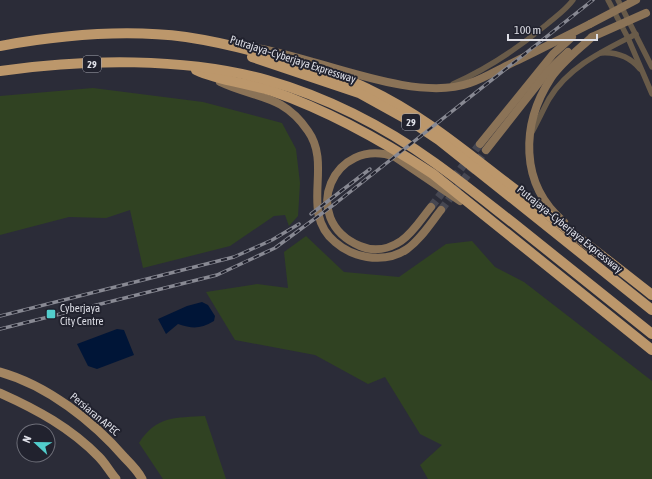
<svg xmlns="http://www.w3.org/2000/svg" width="652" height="479" viewBox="0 0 652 479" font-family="'Asap Condensed',sans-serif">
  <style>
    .green { fill: #304222 }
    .water { fill: #001537 }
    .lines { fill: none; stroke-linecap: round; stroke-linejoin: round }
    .secondary-tunnel { stroke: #464752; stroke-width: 8; stroke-dasharray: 8 4; stroke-linecap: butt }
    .street { stroke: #695b49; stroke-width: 5.5 }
    .secondary { stroke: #8b7357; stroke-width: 8 }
    .primary { stroke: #a48662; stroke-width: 9 }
    .highway { stroke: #bc976b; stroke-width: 10 }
    .rail-casing { stroke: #888993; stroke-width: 3.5 }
    .rail { stroke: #21222e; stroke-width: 2; stroke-dasharray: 6; stroke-linecap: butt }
    .secondary-bridge { stroke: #8b7357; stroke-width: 8 }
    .poi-dot { fill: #52cdcc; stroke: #21222e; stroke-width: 1.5 }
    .labels { text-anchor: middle; stroke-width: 4; stroke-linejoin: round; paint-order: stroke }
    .shield { fill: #21222e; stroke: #a5a6b0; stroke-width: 1 }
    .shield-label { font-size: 10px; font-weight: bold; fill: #dedfe7 }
    .street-label { font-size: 11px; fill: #dedfe7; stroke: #21222e }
    .poi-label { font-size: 11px; fill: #dedfe7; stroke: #21222e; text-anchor: start }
  </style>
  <rect width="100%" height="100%" fill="#2b2c38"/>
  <g class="green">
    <path d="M93,88L203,102L282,123L296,149L300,183L298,216L289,226L285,215L274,216L230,246L143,268L130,210L106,218L69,217L0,235V96Z"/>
    <path d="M306,236L344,272L399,277L446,244L472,241L495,267L524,282L652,381V479H428L420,465L442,445L420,434L385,377L368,384L315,355L235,340L206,292L257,284L288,288L284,252Z"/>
    <path d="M205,416L226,479H163L139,443C157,415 176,418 205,416Z"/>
  </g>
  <g class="water">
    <path d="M202,302L208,305L215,316L214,321C200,329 193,329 178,324L166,334L158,319L187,306Z"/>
    <path d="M117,329L124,330L134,355L97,369L88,366L77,344Z"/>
  </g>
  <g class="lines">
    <g class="secondary-tunnel">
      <path d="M431,207L480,144"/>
      <path d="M441,210L486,150"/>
    </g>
    <g class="street">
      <path d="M608,0L628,38L652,94"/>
      <path d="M618,0L652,67"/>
      <path d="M601,53C616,52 630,57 640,69"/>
      <path d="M453,84C487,69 517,49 546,25C555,17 566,10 573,0"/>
      <path d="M532,132C538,121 543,110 549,99C569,66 603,51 636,34"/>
    </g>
    <g class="secondary">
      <path d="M251,47C312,55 412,104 470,83C485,78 499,69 514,62C539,50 564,37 590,24"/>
      <path d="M220,82C255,99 282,93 308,131C333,166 299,212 335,242C344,250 355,255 367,257C407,263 420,237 441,210"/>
      <path d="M480,144L553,54L572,37"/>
      <path d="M486,150L548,71L568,52"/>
      <path d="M431,207C422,218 413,233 401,241C389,249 374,252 360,246C297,219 334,135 395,157L460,201"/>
      <path d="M564,222C519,184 521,124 551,78C562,62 578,50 592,37"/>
    </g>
    <g class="primary">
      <path d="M0,372C47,385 93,421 125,458C131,464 138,471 142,479"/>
      <path d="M0,393C36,409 71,428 99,457C105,463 110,472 116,479"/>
    </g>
    <g class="highway">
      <path d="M0,46C60,35 125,29 186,37C226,43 267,54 306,67C327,74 349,79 368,89C419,113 460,147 504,181C554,219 603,256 652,295"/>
      <path d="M252,57L359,93L415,124L439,140L483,175L652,310"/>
      <path d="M196,70C219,81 248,83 272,91C329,111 383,141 433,174L652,350"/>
      <path d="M0,71C84,59 185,57 267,80C326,97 385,127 435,163C463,183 490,205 517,226C562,262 607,298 652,334"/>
    </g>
    <defs>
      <g id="rail">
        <path d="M311,214L370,169"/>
        <path d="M0,316L234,257L272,240L299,224"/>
        <path d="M0,329L217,275L275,248L336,203L593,0"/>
      </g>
    </defs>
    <use href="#rail" class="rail-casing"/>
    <use href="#rail" class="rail"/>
    <g class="secondary-bridge">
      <path d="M590,24L636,0"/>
      <path d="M592,37L646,13"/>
    </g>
  </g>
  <rect class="poi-dot" x="46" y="309" width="10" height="10" rx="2"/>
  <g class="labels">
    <g class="shield">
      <rect x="83" y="56" width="18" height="16" rx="3"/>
      <rect x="402" y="114" width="18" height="16" rx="3"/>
    </g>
    <g class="shield-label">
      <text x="92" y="68">29</text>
      <text x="411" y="126">29</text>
    </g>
    <g class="street-label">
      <text transform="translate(293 59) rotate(18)" y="4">Putrajaya–Cyberjaya Expressway</text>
      <text transform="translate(570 229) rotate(39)" y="4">Putrajaya–Cyberjaya Expressway</text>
      <text transform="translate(95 414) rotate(40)" y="4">Persiaran APEC</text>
    </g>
    <g class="poi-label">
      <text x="60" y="312">Cyberjaya<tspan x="60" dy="13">City Centre</tspan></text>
    </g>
  </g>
  <g transform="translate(36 443) rotate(292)"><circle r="19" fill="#21222e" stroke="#6d6e78"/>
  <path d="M0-3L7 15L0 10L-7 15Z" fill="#52cdcc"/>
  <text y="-6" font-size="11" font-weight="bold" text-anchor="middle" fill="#dedfe7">N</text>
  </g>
  <path d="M508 34v6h89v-6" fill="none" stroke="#dedfe7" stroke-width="2"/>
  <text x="514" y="34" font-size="12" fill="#dedfe7" stroke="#21222e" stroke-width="3" paint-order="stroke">100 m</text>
</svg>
